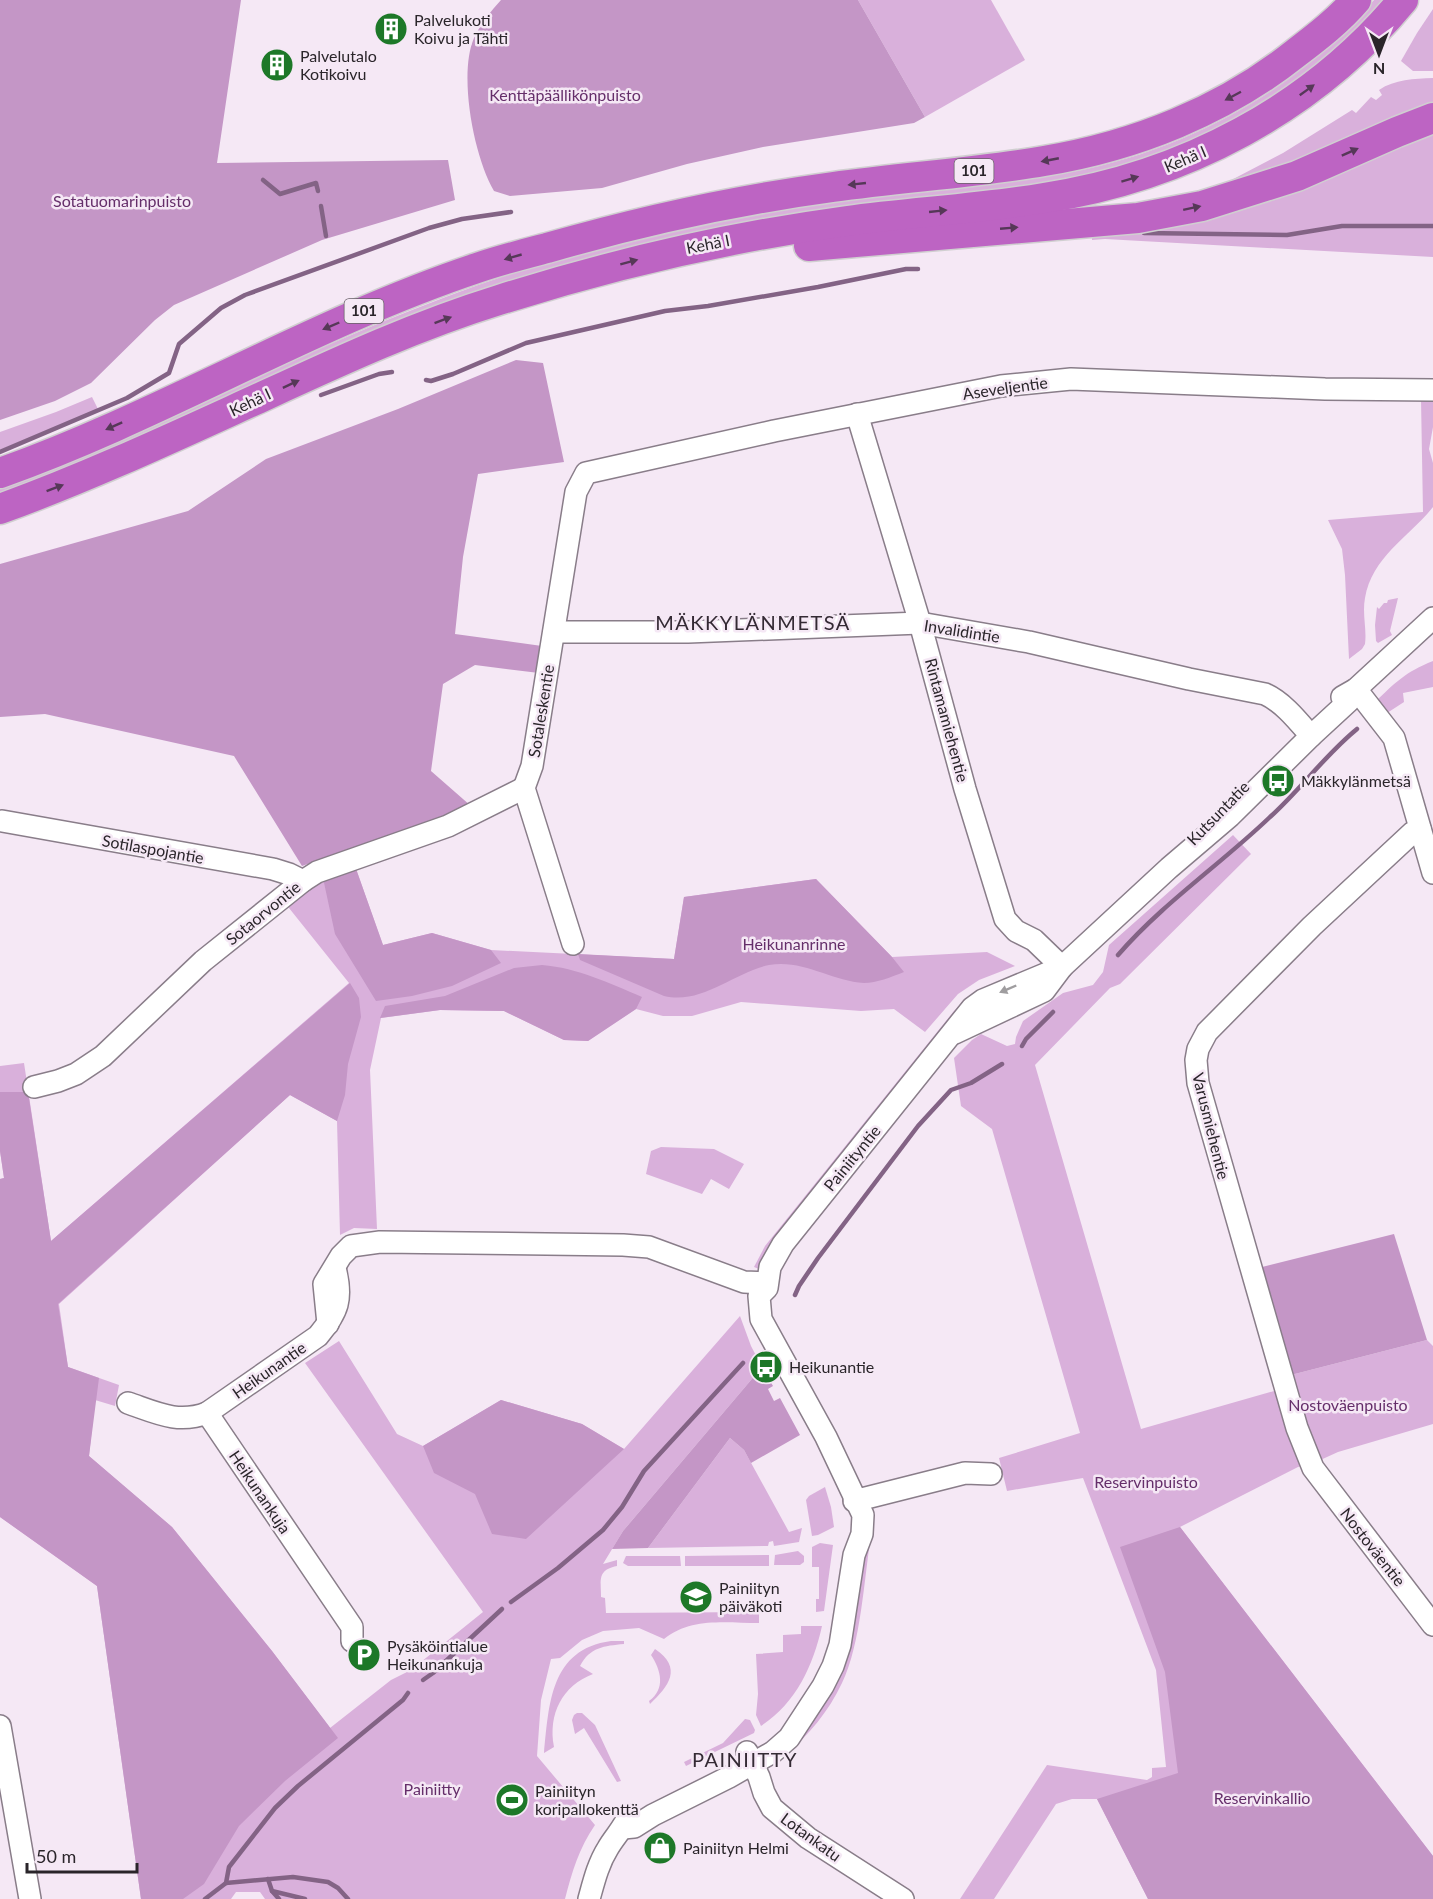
<svg xmlns="http://www.w3.org/2000/svg" width="1433" height="1899" viewBox="0 0 1433 1899" font-family="Lato,sans-serif">
  <style>
    .green { fill: #d9b0db }
    .forest { fill: #c496c6 }
    .lines { fill: none; stroke-linecap: round; stroke-linejoin: round }
    .stream { stroke: #836385; stroke-width: 4.5 }
    .minor-casing { stroke: #897d89; stroke-width: 24 }
    .highway-casing { stroke: #d0cfd0; stroke-width: 33 }
    .minor { stroke: #fff; stroke-width: 21 }
    .highway { stroke: #bd64c3; stroke-width: 30 }
    .oneway { fill: #563858 }
    .oneway2 { fill: #9f9d9f }
    .labels { text-anchor: middle; stroke-width: 5; stroke-linejoin: round; paint-order: stroke }
    .shield { fill: #f5e8f5; stroke: #676067; stroke-width: 1.5 }
    .shield-label { font-size: 15px; font-weight: bold; fill: #2a252a }
    .poi-label { font-size: 16px; fill: #2a252a; stroke: #f5e8f5; text-anchor: start }
    .park-label { font-size: 16px; fill: #652e6a; stroke: #f5e8f5 }
    .street-label { font-size: 16px; fill: #2a252a; stroke: #f5e8f5 }
    .quarter-label { font-size: 20px; letter-spacing: 1.5px; fill: #342a34; stroke: #f5e8f5 }
  </style>
  <rect width="100%" height="100%" fill="#f5e8f5"/>
  <g class="green">
    <path d="M858,0H991L1025,60L925,117Z"/>
    <path d="M1374,0H1386L1337,51L1262,108L1160,157L1061,183L774,217L709,230L595,256L491,287L146,436L0,495V488C180,418 350,324 535,266C637,234 743,215 848,200C917,191 986,187 1055,175C1177,155 1294,94 1374,0Z"/>
    <path d="M1433,9V71H1413L1401,61L1417,33Z"/>
    <path d="M1433,78V111L1296,170L1218,187L1283,153L1352,110L1356,113L1371,97L1376,100L1382,95L1379,90C1395,79 1414,79 1433,78Z"/>
    <path d="M1433,125V257L1105,239L1092,240V230Z"/>
    <path d="M92,397L98,409L0,450V432L56,412Z"/>
    <path d="M1421,399L1433,400V427L1429,449L1433,463V507C1409,537 1372,557 1365,598C1362,614 1367,629 1365,644L1362,649L1349,659L1345,575L1342,549L1328,520L1423,512Z"/>
    <path d="M1398,598L1390,631L1392,635L1378,643L1376,641L1375,625L1377,607L1379,609L1384,603H1387L1388,600Z"/>
    <path d="M1433,661V687L1403,693L1404,702L1384,715L1374,703C1395,683 1405,672 1433,661Z"/>
    <path d="M1233,835L1251,854L1120,984L1110,988L1035,1065L1141,1429L1274,1391L1287,1376L1427,1340L1433,1346V1424L1338,1452L1316,1462L1298,1467L1180,1527L1433,1856V1899H1148L1097,1799H1072L1056,1804L994,1899H960L1047,1765L1147,1780L1152,1777V1768L1166,1767L1156,1670L1083,1478L1007,1491L999,1458L1080,1433L992,1129L961,1106L954,1058L972,1040L981,1034L1007,1046L1015,1044L1016,1037L1023,1021L1063,993L1093,985L1103,972L1109,945Z"/>
    <path d="M355,866L383,945L432,933L491,950L674,959L684,897L816,879L892,957L987,952L1015,966L979,980L958,994L925,1032L894,1009L861,1011L741,1002L692,1016H663L636,1009L588,1041L564,1040L504,1011L440,1010L381,1018L370,1070L377,1229L354,1228L340,1235L337,1121L290,1095L59,1304L68,1367L119,1385L115,1406L95,1400L89,1456L172,1527L272,1651L330,1728L391,1680L411,1670L483,1612L305,1363L339,1341L397,1434L423,1446L501,1400L582,1424L624,1449L740,1316L751,1346L762,1367L623,1531L603,1564L617,1560V1566C597,1570 601,1580 601,1597L605,1598L606,1613L759,1612V1623C726,1623 691,1617 664,1639L639,1628L603,1631L582,1640L560,1658L551,1659L541,1700L537,1756L595,1825C579,1848 572,1872 565,1899H265L260,1892H236L231,1899H141L97,1586L0,1517V1179L4,1178L0,1151V1066L24,1063L51,1241L349,983L285,903L303,886Z"/>
    <path d="M978,991H993L759,1269L754,1267L765,1246L954,1011L967,998Z"/>
    <path d="M661,1147L714,1149L744,1164L729,1189L711,1179L702,1194L646,1174L651,1151Z"/>
    <path d="M730,1438L744,1450L789,1532L802,1528L799,1542L774,1546L773,1541L769,1542L768,1546L648,1548Z"/>
    <path d="M825,1487L831,1507L834,1527L818,1535L812,1536L806,1500L809,1496Z"/>
    <path d="M871,1535C864,1579 861,1644 842,1683C829,1711 808,1736 785,1755L832,1691L859,1567Z"/>
    <path d="M820,1543L833,1545L824,1611L816,1612V1599H819V1567H812V1547Z"/>
    <path d="M798,1551L804,1556V1562L800,1565H774L775,1555Z"/>
    <path d="M769,1555V1566H685V1556Z"/>
    <path d="M626,1556H680L681,1566H628L623,1563Z"/>
    <path d="M801,1626H822C813,1666 796,1703 761,1726L756,1715L758,1694L756,1654L783,1652V1635L801,1634Z"/>
    <path d="M611,1641H624V1644C604,1646 590,1647 580,1666L593,1674C562,1686 548,1714 554,1747L544,1753C549,1705 550,1649 611,1641Z"/>
    <path d="M655,1649C683,1668 669,1686 650,1704L649,1701C666,1689 661,1670 651,1655Z"/>
    <path d="M577,1713H582L595,1725L621,1781L617,1782L584,1728L575,1734L572,1720L574,1715Z"/>
    <path d="M745,1719L750,1720L755,1730L754,1733L686,1766L684,1762L723,1743Z"/>
  </g>
  <g class="forest">
    <path d="M0,0H241L217,163L448,160L455,200L322,240L174,305L155,320L91,383L55,401L0,420Z"/>
    <path d="M501,0H858L925,117L914,123L763,147L687,164L602,188L510,196L494,191C474,157 458,75 474,38C481,23 491,11 501,0Z"/>
    <path d="M516,360L543,363L564,462L478,474L463,557L455,634L542,646L539,673L475,665L443,684L431,771L471,806L302,866L234,756L45,714L0,717V564L188,511L266,459L398,409Z"/>
    <path d="M355,866L383,945L432,933L491,950L501,963L452,986L412,996L376,1001L335,934L323,878Z"/>
    <path d="M816,879L892,957L904,972C891,977 877,983 864,983C831,981 803,959 769,965C733,973 702,1005 664,996L580,960L578,954L674,959L684,897Z"/>
    <path d="M542,965C578,968 609,983 642,997L636,1009L588,1041L564,1040L504,1011L440,1010L380,1018L385,1006L445,996L514,968Z"/>
    <path d="M350,983L359,998L361,1017L348,1064L345,1095L337,1121L290,1095L58,1304L68,1367L99,1378L89,1456L172,1527L272,1651L338,1738L285,1781L239,1826L204,1884L183,1899H141L97,1586L0,1517V1179L4,1178L0,1151V1092H28L51,1241Z"/>
    <path d="M1394,1234L1427,1340L1287,1376L1258,1268Z"/>
    <path d="M762,1367L773,1386L768,1389L774,1401L780,1398L800,1435L751,1463L744,1450L730,1438L648,1548L612,1549L623,1531Z"/>
    <path d="M501,1400L582,1424L624,1449L526,1539L492,1534L475,1494L434,1473L423,1446Z"/>
    <path d="M1180,1527L1433,1856V1899H1148L1097,1799L1178,1773L1165,1672L1120,1547Z"/>
  </g>
  <g class="lines">
    <g class="stream">
      <path d="M263,180L280,194L316,183L318,191"/>
      <path d="M321,206L326,236"/>
      <path d="M1144,233L1287,235L1342,226H1433"/>
      <path d="M426,380L431,381L453,374L526,343L665,311L708,306L818,287L906,269H918"/>
      <path d="M321,395L379,374L392,372"/>
      <path d="M0,452L127,398L169,373L179,344L221,308L245,295L429,228L462,219L511,212"/>
      <path d="M1118,955C1163,903 1221,864 1270,817C1301,789 1325,755 1357,729"/>
      <path d="M1022,1046L1026,1039L1053,1012"/>
      <path d="M795,1295L799,1286L818,1258L918,1126L951,1090L971,1083L1002,1064"/>
      <path d="M511,1602L558,1568L603,1530L622,1507L644,1471L743,1363"/>
      <path d="M423,1680L433,1673L502,1609"/>
      <path d="M268,1879L272,1891L279,1899"/>
      <path d="M226,1883L229,1867L275,1808L298,1786L403,1700L408,1693"/>
      <path d="M272,1891L305,1899"/>
      <path d="M205,1899L226,1883L293,1877L328,1882L338,1888L348,1899"/>
    </g>
    <defs>
      <g id="minor">
        <path d="M857,414L920,623L965,789L1005,919L1016,931L1034,940L1062,967"/>
        <path d="M554,632H688L920,623L1029,642L1189,679L1265,694C1283,702 1298,721 1311,736"/>
        <path d="M1356,689L1394,738L1433,873"/>
        <path d="M1342,697L1356,689L1433,618"/>
        <path d="M2,821L273,869L289,874L303,881"/>
        <path d="M1420,829L1412,833L1312,926L1207,1032L1198,1049L1196,1060L1198,1083L1297,1428L1313,1468L1433,1625"/>
        <path d="M573,944L524,788L532,766L576,492L586,473L774,431L1001,386L1071,379L1325,389L1433,390"/>
        <path d="M955,1033L1044,991L1062,967L1169,868L1230,816L1311,736L1349,701L1353,692"/>
        <path d="M34,1087L58,1081L76,1074L103,1056L203,961L303,881L317,872L448,826L524,788"/>
        <path d="M328,1324L324,1284L341,1256L351,1246L380,1242L623,1245L649,1247L744,1282L767,1283"/>
        <path d="M128,1403C157,1413 178,1424 207,1413L352,1627V1641"/>
        <path d="M207,1413L318,1336C338,1312 343,1299 335,1268"/>
        <path d="M854,1501L965,1473L991,1474"/>
        <path d="M0,1726L30,1899"/>
        <path d="M747,1752L759,1777L764,1793L772,1808L808,1838L903,1899"/>
        <path d="M623,1828L634,1827L653,1815L729,1777L773,1752L789,1738L823,1686L833,1666L840,1645L854,1555L862,1534L863,1515L826,1437L761,1319L759,1296L767,1288L770,1267L783,1244L972,1008L983,1000L1062,967"/>
        <path d="M589,1899C594,1881 598,1864 608,1848C615,1836 623,1829 629,1815"/>
      </g>
      <g id="highway">
        <path d="M809,246L1138,218L1202,206L1297,176L1397,132L1433,118"/>
        <path d="M0,473C163,415 312,323 477,268C500,260 524,254 547,248C641,221 736,200 833,187C903,177 974,173 1044,161C1135,146 1223,111 1296,53C1317,37 1339,20 1356,0"/>
        <path d="M0,509C91,476 178,435 266,395C342,360 418,325 499,300C613,264 729,237 847,221C913,212 979,209 1044,198C1183,177 1313,109 1403,0"/>
      </g>
    </defs>
    <use href="#minor" class="minor-casing"/>
    <use href="#highway" class="highway-casing"/>
    <use href="#minor" class="minor"/>
    <use href="#highway" class="highway"/>
  </g>
  <defs><path id="oneway-solid" d="M-6-.8H1V-3.2L6.5 0L1 3.2V.8H-6Z" transform="scale(1.5)"/></defs>
  <g class="oneway">
    <use href="#oneway-solid" transform="translate(1307 90) rotate(-36)"/>
    <use href="#oneway-solid" transform="translate(1233 96) rotate(152)"/>
    <use href="#oneway-solid" transform="translate(1350 152) rotate(-24)"/>
    <use href="#oneway-solid" transform="translate(1050 160) rotate(169)"/>
    <use href="#oneway-solid" transform="translate(1130 179) rotate(-17)"/>
    <use href="#oneway-solid" transform="translate(857 184) rotate(174)"/>
    <use href="#oneway-solid" transform="translate(1192 208) rotate(-12)"/>
    <use href="#oneway-solid" transform="translate(938 211) rotate(-6)"/>
    <use href="#oneway-solid" transform="translate(1009 228) rotate(-5)"/>
    <use href="#oneway-solid" transform="translate(513 257) rotate(164)"/>
    <use href="#oneway-solid" transform="translate(629 262) rotate(-15)"/>
    <use href="#oneway-solid" transform="translate(443 320) rotate(-20)"/>
    <use href="#oneway-solid" transform="translate(331 326) rotate(157)"/>
    <use href="#oneway-solid" transform="translate(291 384) rotate(-25)"/>
    <use href="#oneway-solid" transform="translate(114 426) rotate(156)"/>
    <use href="#oneway-solid" transform="translate(55 488) rotate(-21)"/>
  </g>
  <use class="oneway2" href="#oneway-solid" transform="translate(1008 989) rotate(157)"/>
  <defs>
    <symbol id="building-disc" viewBox="-11 -11 22 22"><circle r="9.5" fill="#1d7828" stroke="#f5e8f5"/><path d="M-4-6H4V6H1V3H-1V6H-4ZM-2.5-4.3h1.7v1.8h-1.7ZM.8-4.3h1.7v1.8H.8ZM-2.5-1h1.7V.8h-1.7ZM.8-1h1.7V.8H.8Z" fill="#fff"/></symbol>
    <symbol id="bus-disc" viewBox="-11 -11 22 22"><circle r="9.5" fill="#1d7828" stroke="#f5e8f5"/><path d="M-5-6H5V4H4V6H2V4H-2V6H-4V4H-5ZM-3.5-4V0h7V-4ZM-3.5 1.2v1.5H-2V1.2ZM2 1.2v1.5H3.5V1.2Z" fill="#fff"/></symbol>
    <symbol id="school-disc" viewBox="-11 -11 22 22"><circle r="9.5" fill="#1d7828" stroke="#f5e8f5"/><path d="M0-5L7-2L0 1L-7-2ZM-4 1L0 2.5L4 1V4Q0 6-4 4Z" fill="#fff"/></symbol>
    <symbol id="parking-disc" viewBox="-11 -11 22 22"><circle r="9.5" fill="#1d7828" stroke="#f5e8f5"/><path d="M-3.5-5.5H1a3.5 3.5 0 0 1 0 7H-1V5.5H-3.5ZM-1-3.4V-.6H.8a1.4 1.4 0 0 0 0-2.8Z" fill="#fff"/></symbol>
    <symbol id="stadium-disc" viewBox="-11 -11 22 22"><circle r="9.5" fill="#1d7828" stroke="#f5e8f5"/><path d="M0-5a6.5 5 0 1 0 0 10a6.5 5 0 1 0 0-10ZM-3.5-1.8h7v3.6h-7Z" fill="#fff"/></symbol>
    <symbol id="shop-disc" viewBox="-11 -11 22 22"><circle r="9.5" fill="#1d7828" stroke="#f5e8f5"/><path d="M-5-2.5h2.3a2.7 3.5 0 0 1 5.4 0H5L5.5 6h-11ZM-1.5-2.5h3a1.5 2.3 0 0 0-3 0Z" fill="#fff"/></symbol>
  </defs>
  <g fill-rule="evenodd">
    <use href="#building-disc" x="372" y="10" width="38" height="38"/>
    <use href="#building-disc" x="258" y="46" width="38" height="38"/>
    <use href="#bus-disc" x="1259" y="762" width="38" height="38"/>
    <use href="#bus-disc" x="747" y="1348" width="38" height="38"/>
    <use href="#school-disc" x="677" y="1578" width="38" height="38"/>
    <use href="#parking-disc" x="345" y="1636" width="38" height="38"/>
    <use href="#stadium-disc" x="493" y="1781" width="38" height="38"/>
    <use href="#shop-disc" x="641" y="1829" width="38" height="38"/>
  </g>
  <g class="labels">
    <g class="shield">
      <rect x="954.5" y="159" width="39" height="24" rx="4.5"/>
      <rect x="344.5" y="299" width="39" height="24" rx="4.5"/>
    </g>
    <g class="shield-label">
      <text x="974" y="176">101</text>
      <text x="364" y="316">101</text>
    </g>
    <g class="poi-label">
      <text x="414" y="26">Palvelukoti<tspan x="414" dy="18">Koivu ja Tähti</tspan></text>
      <text x="300" y="62">Palvelutalo<tspan x="300" dy="18">Kotikoivu</tspan></text>
      <text x="1301" y="787">Mäkkylänmetsä</text>
      <text x="789" y="1373">Heikunantie</text>
      <text x="719" y="1594">Painiityn<tspan x="719" dy="18">päiväkoti</tspan></text>
      <text x="387" y="1652">Pysäköintialue<tspan x="387" dy="18">Heikunankuja</tspan></text>
      <text x="535" y="1797">Painiityn<tspan x="535" dy="18">koripallokenttä</tspan></text>
      <text x="683" y="1854">Painiityn Helmi</text>
    </g>
    <g class="park-label">
      <text x="565" y="101">Kenttäpäällikönpuisto</text>
      <text x="122" y="207">Sotatuomarinpuisto</text>
      <text x="794" y="950">Heikunanrinne</text>
      <text x="1348" y="1411">Nostoväenpuisto</text>
      <text x="1146" y="1488">Reservinpuisto</text>
      <text x="432" y="1795">Painiitty</text>
      <text x="1262" y="1804">Reservinkallio</text>
    </g>
    <g class="street-label">
      <text transform="translate(1185 159) rotate(-23)" y="6">Kehä I</text>
      <text transform="translate(708 244) rotate(-11)" y="6">Kehä I</text>
      <text transform="translate(1005 388) rotate(-8)" y="6">Aseveljentie</text>
      <text transform="translate(250 402) rotate(-25)" y="6">Kehä I</text>
      <text transform="translate(962 631) rotate(9)" y="6">Invalidintie</text>
      <text transform="translate(541 711) rotate(-81)" y="6">Sotaleskentie</text>
      <text transform="translate(947 720) rotate(75)" y="6">Rintamamiehentie</text>
      <text transform="translate(1218 813) rotate(-46)" y="6">Kutsuntatie</text>
      <text transform="translate(153 849) rotate(10)" y="6">Sotilaspojantie</text>
      <text transform="translate(263 913) rotate(-39)" y="6">Sotaorvontie</text>
      <text transform="translate(1211 1126) rotate(76)" y="6">Varusmiehentie</text>
      <text transform="translate(852 1158) rotate(-51)" y="6">Painiityntie</text>
      <text transform="translate(269 1370) rotate(-35)" y="6">Heikunantie</text>
      <text transform="translate(260 1492) rotate(56)" y="6">Heikunankuja</text>
      <text transform="translate(1373 1547) rotate(52)" y="6">Nostoväentie</text>
      <text transform="translate(811 1837) rotate(36)" y="6">Lotankatu</text>
    </g>
    <g class="quarter-label">
      <text x="753" y="630">MÄKKYLÄNMETSÄ</text>
      <text x="745" y="1767">PAINIITTY</text>
    </g>
  </g>
  <g transform="translate(1379 54) rotate(180)" stroke="#f5e8f5" stroke-width="4.5" paint-order="stroke">
  <path d="M0-4.5L10 22L0 15L-10 22Z" fill="#2a252a"/>
  <text y="-9" font-size="16" font-weight="bold" text-anchor="middle" fill="#2a252a">N</text>
  </g>
  <path d="M27 1863v9h110v-9" fill="none" stroke="#2a252a" stroke-width="3"/>
  <text x="36" y="1863" font-size="18" fill="#2a252a" stroke="#f5e8f5" stroke-width="4.5" paint-order="stroke">50 m</text>
</svg>
